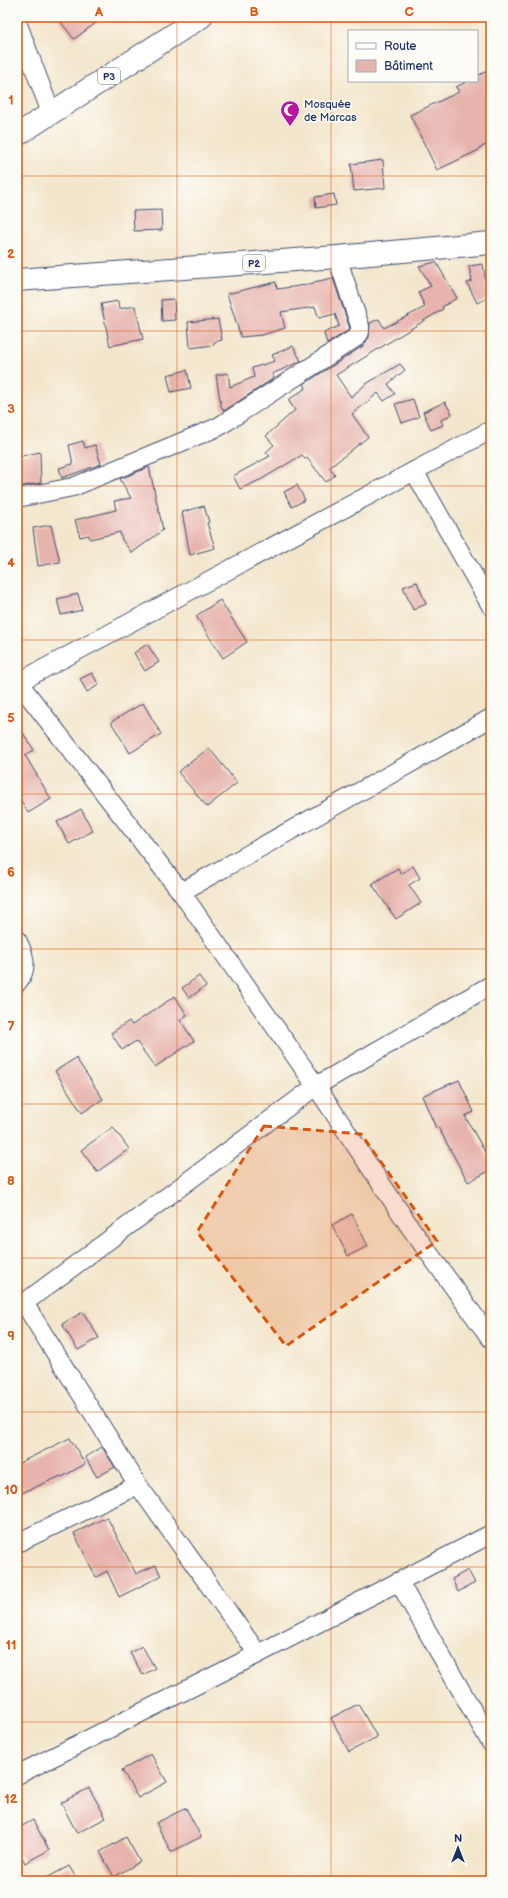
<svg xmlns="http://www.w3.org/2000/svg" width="508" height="1898" viewBox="0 0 508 1898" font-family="'Balsamiq Sans',sans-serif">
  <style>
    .building { fill: #e7b4ad }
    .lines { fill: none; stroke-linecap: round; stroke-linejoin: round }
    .street-casing { stroke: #3b4a6e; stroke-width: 20 }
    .primary-casing { stroke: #3b4a6e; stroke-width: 24 }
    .street { stroke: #fff; stroke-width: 18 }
    .primary { stroke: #fff; stroke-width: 22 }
    .marked { fill: #de5710; fill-opacity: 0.2; stroke: #de5710; stroke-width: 3; stroke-dasharray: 8 5; stroke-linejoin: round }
    .grid { fill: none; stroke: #de5710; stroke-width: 1; stroke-opacity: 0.55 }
    .labels { text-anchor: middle; stroke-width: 3.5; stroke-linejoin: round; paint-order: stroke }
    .shield { fill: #fdfcf7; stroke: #5f6c8c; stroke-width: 1 }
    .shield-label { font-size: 10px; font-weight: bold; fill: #1b2f5e }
    .poi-label { font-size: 11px; fill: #1b2f5e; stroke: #fdfcf7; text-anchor: start }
    .neatline { fill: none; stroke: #de5710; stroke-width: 1.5 }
    .grid-label { font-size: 13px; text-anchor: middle; font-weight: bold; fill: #de5710 }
  </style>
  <rect width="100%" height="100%" fill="#fdfcf7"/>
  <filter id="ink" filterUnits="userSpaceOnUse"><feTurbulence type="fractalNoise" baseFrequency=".025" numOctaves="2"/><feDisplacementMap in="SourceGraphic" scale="8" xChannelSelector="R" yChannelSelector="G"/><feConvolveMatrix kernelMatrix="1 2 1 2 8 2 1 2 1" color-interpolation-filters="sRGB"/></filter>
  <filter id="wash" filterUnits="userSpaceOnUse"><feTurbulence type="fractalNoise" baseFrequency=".012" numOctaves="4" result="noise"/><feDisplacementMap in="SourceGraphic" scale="16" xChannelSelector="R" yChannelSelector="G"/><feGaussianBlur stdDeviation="0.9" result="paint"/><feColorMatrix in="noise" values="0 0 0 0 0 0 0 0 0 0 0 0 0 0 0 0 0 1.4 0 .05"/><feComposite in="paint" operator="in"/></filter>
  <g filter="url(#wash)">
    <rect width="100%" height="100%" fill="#f3e6cc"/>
    <g id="blocks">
      <g class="building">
        <path d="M57,17H104L74,39Z"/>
        <path d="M491,69V142L478,149L479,150L437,170L410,115L459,92L456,87L468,81H477V76Z"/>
        <path d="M383,160L385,188L354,191L351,164Z"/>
        <path d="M334,194L336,205L316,208L315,197Z"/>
        <path d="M161,210L162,230L134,231L133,211Z"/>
        <path d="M436,262L457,298L442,307L443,309L336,375L351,397L366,384L400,364L405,370L388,384L395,394L384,401L378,393L352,414L368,437L329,468L335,475L326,482L307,458L305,459L302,455L262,479L240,489L233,476L270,456L266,452L274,445L266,436L295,410L288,400L306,388L304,384L363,346L369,337L370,323L379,319L384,328L425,307L418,292L431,286L419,266Z"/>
        <path d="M483,264L488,298L477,303L467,283L472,281L469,266Z"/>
        <path d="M333,278L350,329L327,344L324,333L339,326L335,314L319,318L315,307L281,312L285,328L262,335L241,337L227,294L276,282L277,289L314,284V282Z"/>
        <path d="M174,299L175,320L162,321L161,300Z"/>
        <path d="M118,301L119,309L135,306L143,339L110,346L101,304Z"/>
        <path d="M218,319L222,340L214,342V345L190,348L188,322Z"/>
        <path d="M293,346L301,361L272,374L274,378L224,411L221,406L216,375L228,373L230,387L254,377L252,368L275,361L272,355Z"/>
        <path d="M187,370L191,388L171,392L167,375Z"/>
        <path d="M413,399L419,417L402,423L395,404Z"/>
        <path d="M445,402L452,414L441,420L443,425L431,430L423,412Z"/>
        <path d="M83,441L85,448L95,445L101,464L62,478L59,468L73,464L69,445Z"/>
        <path d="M40,452L41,483L17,487V457Z"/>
        <path d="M149,467L163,530L132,553L122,540L120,532L90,539L89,535L80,537L75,520L116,510L114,501L131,498L120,479Z"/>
        <path d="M297,485L305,500L292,507L284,492Z"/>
        <path d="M204,506L209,522L207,523L215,548L190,555L182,512Z"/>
        <path d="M51,525L60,562L38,566L33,528Z"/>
        <path d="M417,582L426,604L413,610L403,587Z"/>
        <path d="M78,594L82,610L61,615L57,599Z"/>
        <path d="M220,600L247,642L223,658L196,616Z"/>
        <path d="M147,644L159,662L145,671L134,653Z"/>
        <path d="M92,673L99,685L87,692L80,679Z"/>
        <path d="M143,703L161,734L130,753L111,722Z"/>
        <path d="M17,724L34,750L25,755L51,799L28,813L17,793Z"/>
        <path d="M209,748L237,783L207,807L178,772Z"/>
        <path d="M81,809L93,831L69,844L57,822Z"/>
        <path d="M413,866L420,878L409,885L421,903L396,919L372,884L398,868L401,874Z"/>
        <path d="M199,976L206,986L189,998L182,988Z"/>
        <path d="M175,996L187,1015L180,1020L194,1041L155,1067L136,1041L122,1050L111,1033L129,1021L132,1025Z"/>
        <path d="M76,1058L103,1099L82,1113L55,1071Z"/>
        <path d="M459,1080L474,1112L465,1116L491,1163V1170L468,1182L438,1127L436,1128L422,1096Z"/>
        <path d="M113,1127L129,1149L97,1172L81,1150Z"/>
        <path d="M352,1214L368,1246L348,1256L332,1225Z"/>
        <path d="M83,1312L99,1338L78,1350L62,1324Z"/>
        <path d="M70,1438L85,1464L62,1477L61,1476L17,1495V1464Z"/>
        <path d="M102,1447L115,1467L97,1477L85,1457Z"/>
        <path d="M107,1517L136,1574L156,1565L161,1576L119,1597L107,1571L96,1577L74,1533Z"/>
        <path d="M468,1570L475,1583L458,1592L452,1579Z"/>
        <path d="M142,1646L155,1668L143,1675L130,1653Z"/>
        <path d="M358,1704L377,1737L349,1752L331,1718Z"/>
        <path d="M151,1754L167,1782L138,1798L122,1770Z"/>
        <path d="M89,1788L106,1818L77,1833L61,1803Z"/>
        <path d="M186,1808L201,1837L171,1852L156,1823Z"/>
        <path d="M33,1820L49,1850L25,1863L17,1849V1829Z"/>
        <path d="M126,1837L140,1862L114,1877L100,1852Z"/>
        <path d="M69,1866L78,1881H41Z"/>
      </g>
    </g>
  </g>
  <g filter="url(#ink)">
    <use href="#blocks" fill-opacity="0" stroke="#3b4a6e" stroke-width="1"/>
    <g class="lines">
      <defs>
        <g id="street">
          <path d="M17,22L51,113"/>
          <path d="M414,471L491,606"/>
          <path d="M17,498L73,487L218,427L357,337L360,332V326L337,257"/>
          <path d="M18,682L181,892L316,1086L410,1227L491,1339"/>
          <path d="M17,683L491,430"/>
          <path d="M181,892L491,718"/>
          <path d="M17,940C25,955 29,969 17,983"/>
          <path d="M24,1303L316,1086L491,985"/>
          <path d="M17,1306L24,1303L138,1485L258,1654"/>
          <path d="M17,1543L138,1485"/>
          <path d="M399,1582L491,1743"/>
          <path d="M17,1775L258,1654L491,1534"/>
        </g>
        <g id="primary">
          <path d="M17,135L201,17"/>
          <path d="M17,280L337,257L491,243"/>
        </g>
      </defs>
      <use href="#street" class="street-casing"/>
      <use href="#primary" class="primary-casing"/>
      <use href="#street" class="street"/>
      <use href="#primary" class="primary"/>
    </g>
  </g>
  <path class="marked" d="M264,1126L361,1134L437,1241L286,1346L197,1232Z"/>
  <path class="grid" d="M177,17V1881M331,17V1881M17,176H491M17,331H491M17,486H491M17,640H491M17,794H491M17,949H491M17,1104H491M17,1258H491M17,1412H491M17,1567H491M17,1722H491"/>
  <defs>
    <symbol id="mosque-pin" viewBox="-11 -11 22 30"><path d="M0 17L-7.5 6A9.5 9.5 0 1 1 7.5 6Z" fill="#b5179e" stroke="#fdfcf7"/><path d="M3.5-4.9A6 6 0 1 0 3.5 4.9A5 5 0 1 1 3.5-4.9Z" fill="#fff"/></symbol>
  </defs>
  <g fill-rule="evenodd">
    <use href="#mosque-pin" x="279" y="99" width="22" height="30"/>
  </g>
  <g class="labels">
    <g class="shield">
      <rect x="98" y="68" width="22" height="16" rx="3"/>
      <rect x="243" y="255" width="22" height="16" rx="3"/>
    </g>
    <g class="shield-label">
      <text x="109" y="80">P3</text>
      <text x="254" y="267">P2</text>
    </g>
    <g class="poi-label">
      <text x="304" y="108">Mosquée<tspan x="304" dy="13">de Marcas</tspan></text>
    </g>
  </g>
  <rect width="508" height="1898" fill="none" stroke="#fdfcf7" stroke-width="44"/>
  <rect x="348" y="30" width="130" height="52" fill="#fdfcf7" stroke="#a3aaba"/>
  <rect x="356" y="43" width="20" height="6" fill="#ffffff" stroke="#a3aaba"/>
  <text x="384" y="50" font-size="12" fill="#1b2f5e">Route</text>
  <rect x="356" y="60" width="20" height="12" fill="#e7b4ad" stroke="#a3aaba"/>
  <text x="384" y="70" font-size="12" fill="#1b2f5e">Bâtiment</text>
  <g transform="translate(458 1848)" stroke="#fdfcf7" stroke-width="3" paint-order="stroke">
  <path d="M0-3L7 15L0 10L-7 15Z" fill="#1b2f5e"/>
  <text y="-6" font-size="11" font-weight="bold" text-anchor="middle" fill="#1b2f5e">N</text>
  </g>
  <rect x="22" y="22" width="464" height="1854" class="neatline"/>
  <g class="grid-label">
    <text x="99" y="16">A</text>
    <text x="254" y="16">B</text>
    <text x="409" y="16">C</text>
    <text x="11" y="104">1</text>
    <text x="11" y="258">2</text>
    <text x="11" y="413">3</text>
    <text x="11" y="567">4</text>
    <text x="11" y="722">5</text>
    <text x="11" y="876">6</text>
    <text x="11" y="1031">7</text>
    <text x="11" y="1185">8</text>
    <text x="11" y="1340">9</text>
    <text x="11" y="1494">10</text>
    <text x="11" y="1649">11</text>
    <text x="11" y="1803">12</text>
  </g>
</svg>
